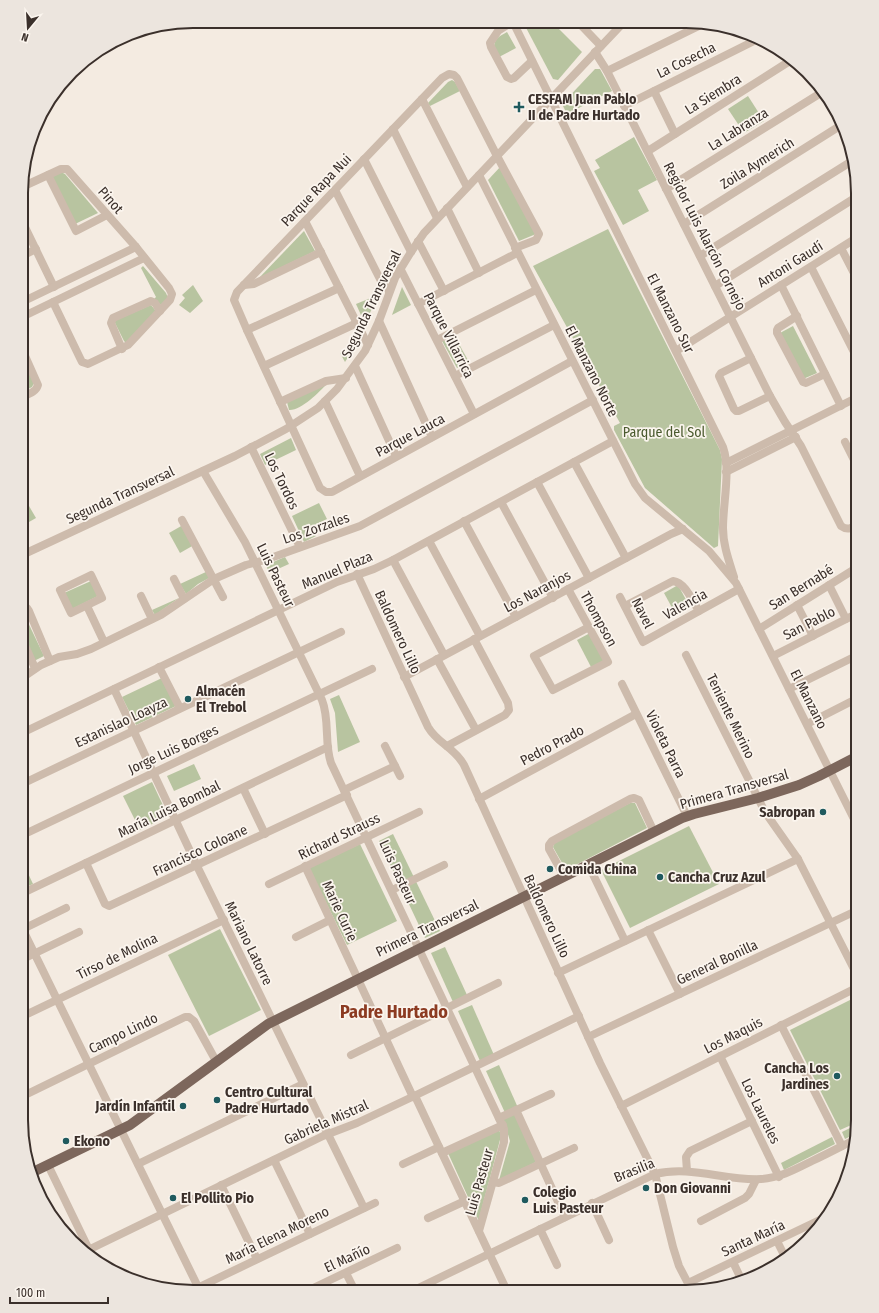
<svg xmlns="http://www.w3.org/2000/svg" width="879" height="1313" viewBox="0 0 879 1313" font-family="'Fira Sans Condensed',sans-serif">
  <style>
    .green { fill: #b8c4a0 }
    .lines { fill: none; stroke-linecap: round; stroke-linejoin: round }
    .minor { stroke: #cdbbac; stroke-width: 8 }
    .major { stroke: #7d675c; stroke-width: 10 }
    .poi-dot { fill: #1f5a5e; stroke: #fbf5ee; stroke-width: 1.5 }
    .labels { text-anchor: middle; stroke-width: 3.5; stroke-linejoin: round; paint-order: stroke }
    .street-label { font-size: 14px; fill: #3b302b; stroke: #fbf5ee }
    .poi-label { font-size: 14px; font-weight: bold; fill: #3b302b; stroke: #fbf5ee; text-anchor: start }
    .park-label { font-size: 14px; fill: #4a5a2e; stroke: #fbf5ee }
    .district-label { font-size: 18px; font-weight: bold; fill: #8c3b22; stroke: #fbf5ee }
    .rim { fill: none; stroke: #3b302b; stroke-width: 2 }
  </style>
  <rect width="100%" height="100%" fill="#f4ebe1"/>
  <g class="green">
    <path d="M523,22H552L582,52L558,80L553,79Z"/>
    <path d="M507,32L516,48L499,57L494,46C495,38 500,36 507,32Z"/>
    <path d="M595,69H600L612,91L567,114L562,104Z"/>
    <path d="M452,80L455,82L460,91L430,106L428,103L448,82Z"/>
    <path d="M748,96L764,121L744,133L728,109Z"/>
    <path d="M634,137L657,180L638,190L649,211L623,225L594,171L600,168L595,160Z"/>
    <path d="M501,166L536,234L519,241L488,180Z"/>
    <path d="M61,172L65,174L98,213L75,224L51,176Z"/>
    <path d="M608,229L720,450L722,459L718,546L714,548L645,488L614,430V426L620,423L533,266Z"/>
    <path d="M304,231L315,251L259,278Z"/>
    <path d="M143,266L166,293L168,298L161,305L154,299L156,297L141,268Z"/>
    <path d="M193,285L203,301L190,313L179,305L185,298L182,295Z"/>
    <path d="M402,287L411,305L392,315Z"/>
    <path d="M378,295L365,324L356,304Z"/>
    <path d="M151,305L156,311L126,343L124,341L114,321Z"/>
    <path d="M793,326L817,373L803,379L780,333Z"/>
    <path d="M454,335L469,362L457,368L442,341Z"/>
    <path d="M355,346L345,362L340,353Z"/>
    <path d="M26,365L34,383L32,387L22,392V367Z"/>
    <path d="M327,384C319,392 301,411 289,410L287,402Z"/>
    <path d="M291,438L296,450L265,465L260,454Z"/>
    <path d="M22,494L36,518L22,526Z"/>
    <path d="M319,503L327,519L312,526L316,536L304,542L292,516Z"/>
    <path d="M183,525L194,545L180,553L169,533Z"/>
    <path d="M285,557L289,564L269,573L266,565Z"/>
    <path d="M208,571L211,577L198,584L186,594L180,584Z"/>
    <path d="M91,581L98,596L72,609L64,593Z"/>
    <path d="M678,585L690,607L676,615L664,593Z"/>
    <path d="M179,598L155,615L152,610Z"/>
    <path d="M23,612L44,656L34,661L22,636V613Z"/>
    <path d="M590,633L605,660L591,667L577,640Z"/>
    <path d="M162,678L176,706L136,725L122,697Z"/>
    <path d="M339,695L360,742L338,752L335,713L330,699Z"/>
    <path d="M194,764L201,779L174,791L167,776Z"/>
    <path d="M152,782L168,816L140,830L123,796Z"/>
    <path d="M630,803H635L647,828L566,870L553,847L555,842Z"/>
    <path d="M689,826L719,884L630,928L601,870Z"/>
    <path d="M393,834L440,931L425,938L379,841Z"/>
    <path d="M360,844L397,921L347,945L309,868Z"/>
    <path d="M26,869L33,884L21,889V871Z"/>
    <path d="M220,929L261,1010L209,1036L168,955Z"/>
    <path d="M445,947L467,995L453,1002L431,953Z"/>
    <path d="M858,996V1122L840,1130L790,1030Z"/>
    <path d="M472,1005L494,1055L480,1061L458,1011Z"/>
    <path d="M499,1065L519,1110L506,1115L486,1071Z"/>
    <path d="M514,1113L536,1162L499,1180L510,1141L503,1118Z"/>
    <path d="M858,1124L857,1133L845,1139L842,1132Z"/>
    <path d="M499,1129L501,1136L479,1219H478L448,1153Z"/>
    <path d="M832,1137L835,1144L784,1170L781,1163Z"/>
  </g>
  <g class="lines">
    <g class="minor">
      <path d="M512,22L498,31L490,43L491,47L507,77L511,79L514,78L532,61"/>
      <path d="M513,22L723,447C731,470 723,503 723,528C723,545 729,561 734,577"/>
      <path d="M578,22L601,46"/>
      <path d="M595,52L607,71L770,396L785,422L801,446L841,526C848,531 852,528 858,524"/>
      <path d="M607,71L707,22"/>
      <path d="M654,91L675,134"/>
      <path d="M422,99L467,187"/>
      <path d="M624,106L760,38"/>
      <path d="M393,129L437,218"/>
      <path d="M648,151L793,59"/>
      <path d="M364,159L411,252"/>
      <path d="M48,175L76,231L107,215"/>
      <path d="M479,175L635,484L645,498L709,551L736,583L858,827"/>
      <path d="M22,187L61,169H67L136,247L169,288L172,294L170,300L128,345L88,364L82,362L80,358L53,302"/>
      <path d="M666,189L824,91"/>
      <path d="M335,190L380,279L389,291"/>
      <path d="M447,208L479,273"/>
      <path d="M22,221L54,287"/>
      <path d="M305,221L368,345"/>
      <path d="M684,224L843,124"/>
      <path d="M418,241L444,291"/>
      <path d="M515,248L536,240L539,234L497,156L457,78L454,75L449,74L442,78L237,292L234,300L247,330L320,488L326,492H332L572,361"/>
      <path d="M841,248L858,281"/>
      <path d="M22,256L36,249"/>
      <path d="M700,256L852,161"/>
      <path d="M811,267L858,360"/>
      <path d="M400,268L474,414"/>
      <path d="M244,285L254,284L321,252"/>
      <path d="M781,285L841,406"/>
      <path d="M715,286L858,196"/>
      <path d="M22,302L136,247"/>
      <path d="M418,304L517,253"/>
      <path d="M797,316L778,328L777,330V333L803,382L806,383L825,374"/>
      <path d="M22,317L144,258"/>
      <path d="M379,321L432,437"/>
      <path d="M247,330L339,288"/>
      <path d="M437,340L536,290"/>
      <path d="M122,349L111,323L113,318L151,301L155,303L160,311"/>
      <path d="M676,351L858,237"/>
      <path d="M751,358L721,373L719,376L734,409L736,411H739L770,396"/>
      <path d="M264,366L357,323"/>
      <path d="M355,366L396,456"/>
      <path d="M455,376L554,325"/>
      <path d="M22,397C29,394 36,392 38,385L22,349"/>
      <path d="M325,401L360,476"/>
      <path d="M280,402L326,381L346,378"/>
      <path d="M845,442L858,468"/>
      <path d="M251,447L300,547"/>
      <path d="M574,462L626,558"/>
      <path d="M726,463L858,397"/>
      <path d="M203,471L245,542L322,700C330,720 324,743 331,763L504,1129V1142L479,1231"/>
      <path d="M726,472L796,437"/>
      <path d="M537,482L589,578"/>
      <path d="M501,502L553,598"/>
      <path d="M182,520L223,597"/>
      <path d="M464,521L516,617"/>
      <path d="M429,541L480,636"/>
      <path d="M22,555L235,456L286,429L318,408L337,389L365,351L379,321L395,278L411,252L424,233L624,22"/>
      <path d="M393,560L444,655"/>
      <path d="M357,574L428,727C438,744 454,747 464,765L600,1063L655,1174L673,1247L679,1266L692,1291"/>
      <path d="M91,575L102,598L71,613L60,590Z"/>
      <path d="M174,579L184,599"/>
      <path d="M829,585L846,619"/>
      <path d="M568,589L608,662L553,690L534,656L589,627"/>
      <path d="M141,596L152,619"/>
      <path d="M620,597L643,642L739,589"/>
      <path d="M797,605L813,636"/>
      <path d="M87,606L104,642"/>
      <path d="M625,606L673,581C686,583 692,601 699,611"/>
      <path d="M22,608H27L29,611L50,661"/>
      <path d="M759,629L858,567"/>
      <path d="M22,639L35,668"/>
      <path d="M686,655L765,812L798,859L858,977"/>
      <path d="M773,656L858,613"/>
      <path d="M437,659L476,730"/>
      <path d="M159,667L180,708"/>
      <path d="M404,677L671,534L683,529"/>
      <path d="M22,678L41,665L59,657L77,654L91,649L161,615L214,579L246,565L265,560L360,526L593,400"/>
      <path d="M622,684L687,816"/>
      <path d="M114,689L197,866L364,1208"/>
      <path d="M789,689L858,655"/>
      <path d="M807,724L858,698"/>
      <path d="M22,733L337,582L374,569L393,560L613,441"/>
      <path d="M385,746L400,776"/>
      <path d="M447,746L505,715L509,710L508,703L474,639"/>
      <path d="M22,784L341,632"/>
      <path d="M243,788L265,834"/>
      <path d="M344,790L395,766"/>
      <path d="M479,799L636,714"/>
      <path d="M29,832L372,669"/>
      <path d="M86,863L105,904L109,906L347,795"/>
      <path d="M588,864L625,941"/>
      <path d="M305,866L413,1097"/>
      <path d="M564,876L549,849V845L552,841L630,799L634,798L639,800L654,832"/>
      <path d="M269,884L419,812"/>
      <path d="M392,890L444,865"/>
      <path d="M21,894L328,747"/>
      <path d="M21,926L200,1291"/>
      <path d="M21,930L66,908"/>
      <path d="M648,930L680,994"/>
      <path d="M296,937L330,920"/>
      <path d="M21,960L79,932"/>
      <path d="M558,973L798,859"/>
      <path d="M21,1017L224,920"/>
      <path d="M781,1025L842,1146"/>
      <path d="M588,1037L858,910"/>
      <path d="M351,1055L498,983"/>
      <path d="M720,1056L779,1177"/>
      <path d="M415,1096L507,1291"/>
      <path d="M21,1097L185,1017H189L194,1021L216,1061"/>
      <path d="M621,1106L858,987"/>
      <path d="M516,1110L565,1217"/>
      <path d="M499,1118L551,1094"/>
      <path d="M442,1153L503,1125"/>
      <path d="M274,1160L310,1234"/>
      <path d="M138,1164L303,1084"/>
      <path d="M403,1164L439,1147"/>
      <path d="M48,1165L94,1260"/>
      <path d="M687,1171L686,1157L690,1151L752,1121"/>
      <path d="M493,1182L499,1183L574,1148"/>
      <path d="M221,1185L257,1259"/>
      <path d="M592,1203L609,1240"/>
      <path d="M428,1218L465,1201"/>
      <path d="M701,1221L745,1198L749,1194L756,1180"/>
      <path d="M540,1229L557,1265"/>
      <path d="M777,1241L786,1259"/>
      <path d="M84,1252L323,1136L357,1123L410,1098L579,1016"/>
      <path d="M733,1262L742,1281"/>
      <path d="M346,1273L355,1291"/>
      <path d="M688,1283L828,1216"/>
      <path d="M191,1291L375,1203"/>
      <path d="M307,1291L397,1248"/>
      <path d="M412,1291L655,1174C691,1165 725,1181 761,1179C780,1178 796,1169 812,1161C827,1154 842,1146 856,1139"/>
    </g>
    <path class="major" d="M31,1173L130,1125L268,1024L682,818L694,814L758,798L799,785L819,776L858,756"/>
  </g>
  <g class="poi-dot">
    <path d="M517 101h4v4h4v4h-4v4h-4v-4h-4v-4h4z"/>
    <circle cx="188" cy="699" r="4"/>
    <circle cx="823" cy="812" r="4"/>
    <circle cx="550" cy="869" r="4"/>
    <circle cx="660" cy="877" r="4"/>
    <circle cx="837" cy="1076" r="4"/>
    <circle cx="217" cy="1100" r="4"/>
    <circle cx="183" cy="1106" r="4"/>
    <circle cx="66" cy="1141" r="4"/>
    <circle cx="646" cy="1188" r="4"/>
    <circle cx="173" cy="1198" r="4"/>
    <circle cx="525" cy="1200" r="4"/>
  </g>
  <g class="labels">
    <g class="street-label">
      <text transform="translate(686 60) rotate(-26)" y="5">La Cosecha</text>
      <text transform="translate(713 94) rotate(-32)" y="5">La Siembra</text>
      <text transform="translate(738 129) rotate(-32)" y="5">La Labranza</text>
      <text transform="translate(757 163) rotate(-32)" y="5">Zoila Aymerich</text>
      <text transform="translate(316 190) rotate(-46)" y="5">Parque Rapa Nui</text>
      <text transform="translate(111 200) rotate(49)" y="5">Pinot</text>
      <text transform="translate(705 236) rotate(63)" y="5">Regidor Luis Alarcón Cornejo</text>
      <text transform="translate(790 264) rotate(-32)" y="5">Antoni Gaudí</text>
      <text transform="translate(371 304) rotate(-64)" y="5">Segunda Transversal</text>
      <text transform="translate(671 313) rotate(63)" y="5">El Manzano Sur</text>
      <text transform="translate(449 335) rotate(63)" y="5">Parque Villarrica</text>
      <text transform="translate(592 371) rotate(63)" y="5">El Manzano Norte</text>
      <text transform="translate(410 435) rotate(-28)" y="5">Parque Lauca</text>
      <text transform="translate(282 481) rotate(64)" y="5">Los Tordos</text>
      <text transform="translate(120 495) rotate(-25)" y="5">Segunda Transversal</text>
      <text transform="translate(316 528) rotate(-19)" y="5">Los Zorzales</text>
      <text transform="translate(337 570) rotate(-23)" y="5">Manuel Plaza</text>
      <text transform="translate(276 575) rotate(64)" y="5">Luis Pasteur</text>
      <text transform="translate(801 587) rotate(-32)" y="5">San Bernabé</text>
      <text transform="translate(537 591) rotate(-28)" y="5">Los Naranjos</text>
      <text transform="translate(685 604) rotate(-29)" y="5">Valencia</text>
      <text transform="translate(643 613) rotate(63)" y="5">Navel</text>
      <text transform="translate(599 619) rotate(61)" y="5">Thompson</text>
      <text transform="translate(809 623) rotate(-27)" y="5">San Pablo</text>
      <text transform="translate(398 632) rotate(65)" y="5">Baldomero Lillo</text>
      <text transform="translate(809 699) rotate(63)" y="5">El Manzano</text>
      <text transform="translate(731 716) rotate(64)" y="5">Teniente Merino</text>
      <text transform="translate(121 722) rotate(-25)" y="5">Estanislao Loayza</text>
      <text transform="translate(666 744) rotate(64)" y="5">Violeta Parra</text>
      <text transform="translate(552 745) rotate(-28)" y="5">Pedro Prado</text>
      <text transform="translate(173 749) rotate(-25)" y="5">Jorge Luis Borges</text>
      <text transform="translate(734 789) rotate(-16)" y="5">Primera Transversal</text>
      <text transform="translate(169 809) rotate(-26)" y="5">María Luisa Bombal</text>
      <text transform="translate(339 836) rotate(-26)" y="5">Richard Strauss</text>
      <text transform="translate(200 850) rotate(-25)" y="5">Francisco Coloane</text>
      <text transform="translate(398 872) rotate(65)" y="5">Luis Pasteur</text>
      <text transform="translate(340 911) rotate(65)" y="5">Marie Curie</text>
      <text transform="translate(547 916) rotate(65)" y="5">Baldomero Lillo</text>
      <text transform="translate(427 928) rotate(-26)" y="5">Primera Transversal</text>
      <text transform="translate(249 943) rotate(64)" y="5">Mariano Latorre</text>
      <text transform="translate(117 956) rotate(-26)" y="5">Tirso de Molina</text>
      <text transform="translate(717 962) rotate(-25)" y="5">General Bonilla</text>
      <text transform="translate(123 1033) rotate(-26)" y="5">Campo Lindo</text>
      <text transform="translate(733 1035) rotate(-27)" y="5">Los Maquis</text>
      <text transform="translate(761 1111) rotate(64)" y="5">Los Laureles</text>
      <text transform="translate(326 1122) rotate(-24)" y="5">Gabriela Mistral</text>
      <text transform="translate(634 1170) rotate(-22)" y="5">Brasilia</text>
      <text transform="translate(479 1182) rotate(-74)" y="5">Luis Pasteur</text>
      <text transform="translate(277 1235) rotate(-26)" y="5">María Elena Moreno</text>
      <text transform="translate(753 1238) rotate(-25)" y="5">Santa María</text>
      <text transform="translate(347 1258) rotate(-25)" y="5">El Mañío</text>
    </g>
    <g class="poi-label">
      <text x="528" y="104">CESFAM Juan Pablo<tspan x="528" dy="16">II de Padre Hurtado</tspan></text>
      <text x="196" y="696">Almacén<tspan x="196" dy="16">El Trebol</tspan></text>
      <text x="815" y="817" text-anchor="end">Sabropan</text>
      <text x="558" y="874">Comida China</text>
      <text x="668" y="882">Cancha Cruz Azul</text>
      <text x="829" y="1073" text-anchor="end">Cancha Los<tspan x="829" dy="16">Jardines</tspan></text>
      <text x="225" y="1097">Centro Cultural<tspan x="225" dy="16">Padre Hurtado</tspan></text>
      <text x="175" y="1111" text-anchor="end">Jardín Infantil</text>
      <text x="74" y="1146">Ekono</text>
      <text x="654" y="1193">Don Giovanni</text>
      <text x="533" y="1197">Colegio<tspan x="533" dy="16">Luis Pasteur</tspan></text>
      <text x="181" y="1203">El Pollito Pio</text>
    </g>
    <g class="park-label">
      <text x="664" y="437">Parque del Sol</text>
    </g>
    <g class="district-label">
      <text x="394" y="1018">Padre Hurtado</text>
    </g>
  </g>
  <path d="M0 0H879V1313H0ZM193 28H686A165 165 0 0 1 851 193V1120A165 165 0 0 1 686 1285H193A165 165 0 0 1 28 1120V193A165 165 0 0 1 193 28Z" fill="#ece5de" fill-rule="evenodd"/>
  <path class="rim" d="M193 28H686A165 165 0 0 1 851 193V1120A165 165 0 0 1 686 1285H193A165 165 0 0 1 28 1120V193A165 165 0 0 1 193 28Z"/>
  <g transform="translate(28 28) rotate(198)" stroke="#fbf5ee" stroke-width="3" paint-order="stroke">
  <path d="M0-3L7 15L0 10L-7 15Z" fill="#3b302b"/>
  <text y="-6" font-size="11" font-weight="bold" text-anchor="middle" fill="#3b302b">N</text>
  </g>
  <path d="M10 1297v6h98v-6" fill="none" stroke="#3b302b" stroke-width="2"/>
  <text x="16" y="1297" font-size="12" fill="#3b302b" stroke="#fbf5ee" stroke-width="3" paint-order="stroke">100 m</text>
</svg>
